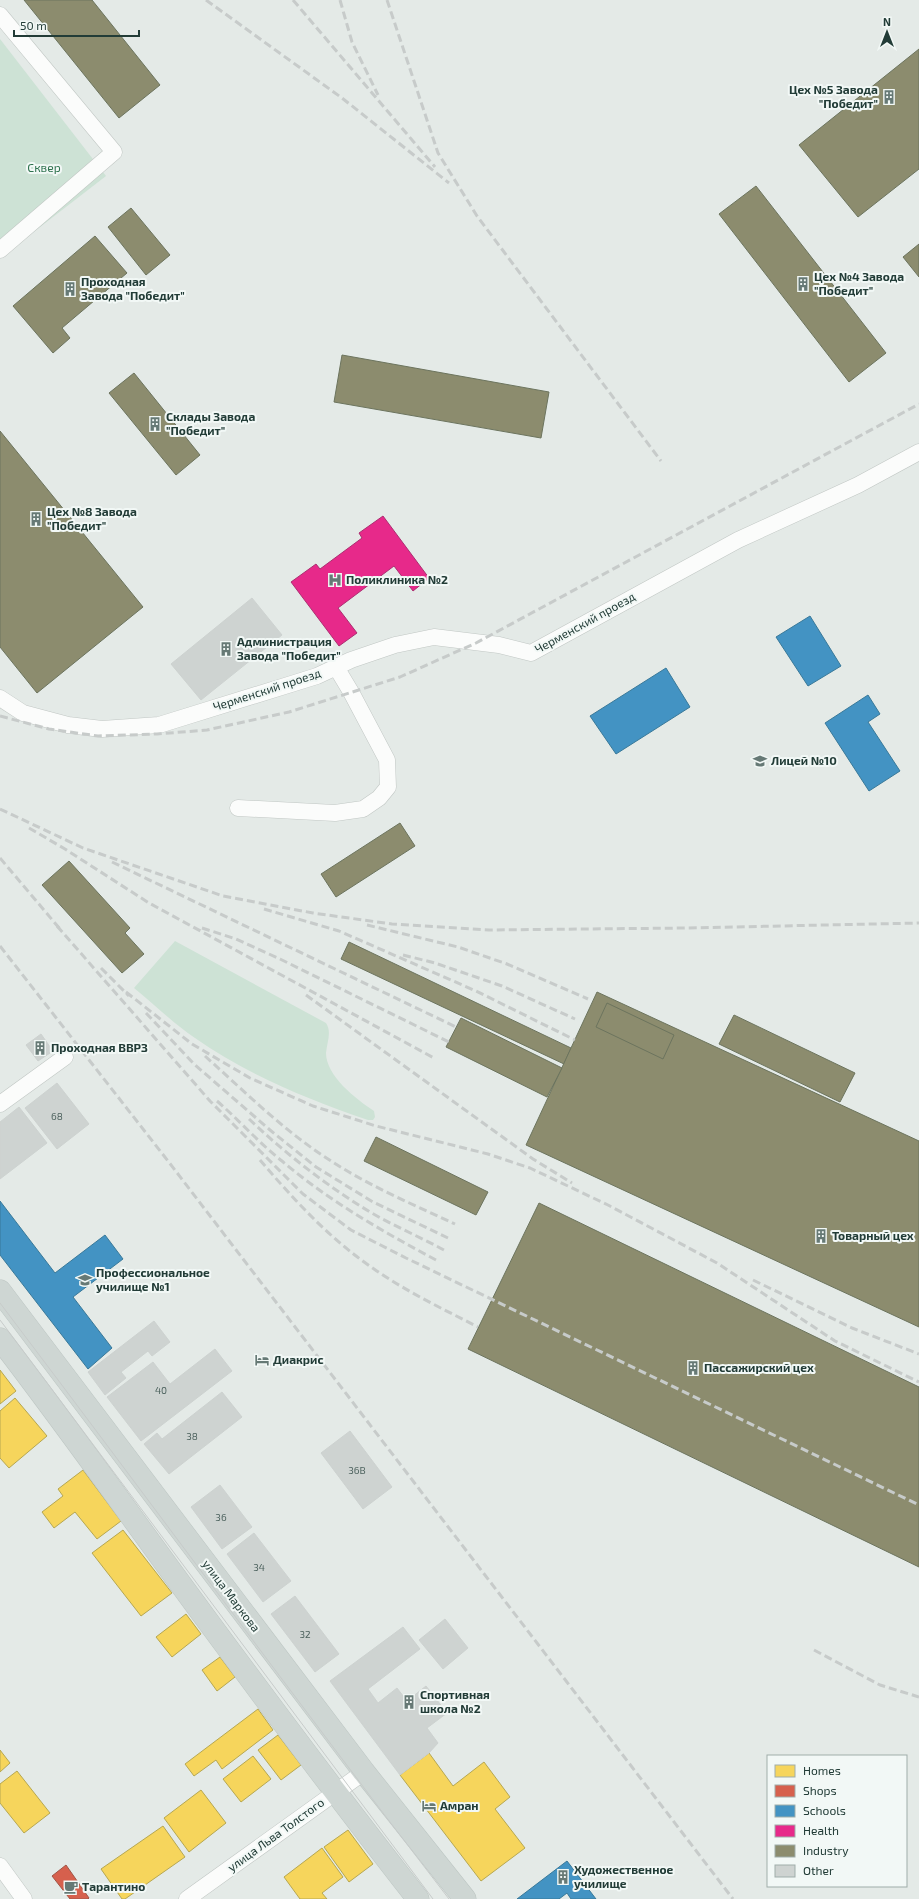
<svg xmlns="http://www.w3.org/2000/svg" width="919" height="1899" viewBox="0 0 919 1899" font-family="'Exo 2',sans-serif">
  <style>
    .green { fill: #cde2d5 }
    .homes { fill: #f6d55c; stroke: #b6a751 }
    .shops { fill: #d6604d; stroke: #a05546 }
    .schools { fill: #4393c3; stroke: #397999 }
    .health { fill: #e7298a; stroke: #ac2f71 }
    .industry { fill: #8c8c6e; stroke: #6c745e }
    .building { fill: #ced3d1; stroke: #cdd2d0 }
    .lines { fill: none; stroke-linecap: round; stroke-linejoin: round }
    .minor-casing { stroke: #c1c7c4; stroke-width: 17 }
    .primary-casing { stroke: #bdc6c3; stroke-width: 23 }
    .minor { stroke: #fbfcfb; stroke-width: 16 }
    .primary { stroke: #ced6d3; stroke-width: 22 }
    .tram { stroke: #c7cbca; stroke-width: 1 }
    .rail { stroke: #c7cbca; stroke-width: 3; stroke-dasharray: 8 4; stroke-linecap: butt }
    .labels { text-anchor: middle; stroke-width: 4; stroke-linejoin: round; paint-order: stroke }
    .number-label { font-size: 10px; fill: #4d625e }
    .poi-label { font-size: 12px; font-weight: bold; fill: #223c37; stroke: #f2f8f6; text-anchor: start }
    .park-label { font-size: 12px; fill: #2e724e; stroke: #f2f8f6 }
    .street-label { font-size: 12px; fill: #223c37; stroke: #f2f8f6 }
  </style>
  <rect width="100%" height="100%" fill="#e4eae7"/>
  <g class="green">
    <path d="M0,39L106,176L0,258Z"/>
    <path d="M175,941L326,1023C332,1032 327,1042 326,1053C326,1076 356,1099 374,1111L375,1117L373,1120H368C307,1099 248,1075 195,1038C174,1024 154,1004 134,988Z"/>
  </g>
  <g class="homes">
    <path d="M0,1370L16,1391L0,1404Z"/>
    <path d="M15,1398L47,1436L9,1468L0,1458V1411Z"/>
    <path d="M83,1470L121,1521L97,1539L75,1512L54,1528L42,1512L63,1496L58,1489Z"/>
    <path d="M123,1530L172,1593L141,1616L92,1553Z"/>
    <path d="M186,1614L201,1634L172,1657L156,1637Z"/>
    <path d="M220,1657L235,1677L217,1691L202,1670Z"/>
    <path d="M258,1709L273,1730L222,1769L216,1760L194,1776L185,1764Z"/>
    <path d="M278,1735L301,1765L281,1780L258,1750Z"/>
    <path d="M0,1750L10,1763L0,1772Z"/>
    <path d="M429,1753L453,1786L484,1762L510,1797L495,1809L525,1848L481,1881L400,1775Z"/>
    <path d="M253,1756L271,1779L241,1802L223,1779Z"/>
    <path d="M17,1771L50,1813L24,1833L0,1803V1784Z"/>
    <path d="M201,1790L226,1823L189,1852L164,1818Z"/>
    <path d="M163,1826L185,1857L125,1899H122L101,1869Z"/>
    <path d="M348,1830L373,1864L349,1882L324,1847Z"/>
    <path d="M322,1848L343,1877L322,1893L327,1899H300L284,1877Z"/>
  </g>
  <path class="shops" d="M66,1865L89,1898L88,1899H70L52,1876Z"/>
  <g class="schools">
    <path d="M810,616L841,666L808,686L776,637Z"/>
    <path d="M666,668L690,707L616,754L590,716Z"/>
    <path d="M868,695L880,714L868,722L900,771L869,791L825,723Z"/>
    <path d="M0,1201L55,1273L105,1235L123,1259L73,1297L112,1348L88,1369L0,1255Z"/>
    <path d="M567,1861L596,1899H571L567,1893L559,1899H517Z"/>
  </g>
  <path class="health" d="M383,516L429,578L413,591L394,566L338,608L357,633L339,646L291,582L316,564L320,569L362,538L359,533Z"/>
  <g class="industry">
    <path d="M24,0H92L160,85L119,118Z"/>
    <path d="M919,49V169L858,217L799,145Z"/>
    <path d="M756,186L886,353L849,382L719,214Z"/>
    <path d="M131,208L170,255L146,275L108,227Z"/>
    <path d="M95,236L127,273L62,328L70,338L53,353L13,306Z"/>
    <path d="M919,244V277L903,257Z"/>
    <path d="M342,355L549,392L541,438L334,402Z"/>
    <path d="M134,373L200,455L176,475L109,393Z"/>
    <path d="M0,431L143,607L37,693L0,647Z"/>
    <path d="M400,823L415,846L336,897L321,874Z"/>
    <path d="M69,861L130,928L125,933L144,954L122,973L42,885Z"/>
    <path d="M349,942L571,1048L564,1064L341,959Z"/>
    <path d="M597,992L919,1141V1327L526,1145Z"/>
    <path d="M607,1003L674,1035L663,1059L596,1027Z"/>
    <path d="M734,1015L855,1073L840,1102L719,1044Z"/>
    <path d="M461,1018L562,1068L547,1097L446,1047Z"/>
    <path d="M376,1137L488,1192L476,1215L364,1161Z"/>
    <path d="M539,1203L919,1387V1567L468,1349Z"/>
  </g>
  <g class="building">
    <path d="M252,598L282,635L201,700L171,664Z"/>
    <path d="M41,1034L53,1051L38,1061L26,1045Z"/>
    <path d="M57,1083L89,1124L57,1149L25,1108Z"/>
    <path d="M19,1107L47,1143L0,1179V1122Z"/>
    <path d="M154,1321L170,1342L152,1356L148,1351L121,1372L126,1378L105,1395L88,1372Z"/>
    <path d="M215,1349L232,1371L141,1441L107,1397L153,1362L170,1384Z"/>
    <path d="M222,1392L242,1417L169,1474L144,1444L157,1433L162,1439Z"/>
    <path d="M350,1431L392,1487L363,1509L321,1453Z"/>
    <path d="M220,1485L252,1527L222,1549L191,1507Z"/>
    <path d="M254,1533L291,1581L263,1602L227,1554Z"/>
    <path d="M295,1596L339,1654L315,1672L271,1614Z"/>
    <path d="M445,1619L468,1648L443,1669L419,1640Z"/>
    <path d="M403,1627L420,1649L368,1689L378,1703L397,1688L407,1701L426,1686L447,1713L427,1728L438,1743L429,1753L400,1775L330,1681Z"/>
  </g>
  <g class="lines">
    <defs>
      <g id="minor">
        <path d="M0,15L114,152L0,250"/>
        <path d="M0,698L23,713L68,725L102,729L159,725L317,676L351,660L395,645L434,637L499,645L531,653L738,540L858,485L919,452"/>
        <path d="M238,808L335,813L363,809L379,798L388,787L387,760L351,692L336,667"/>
        <path d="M0,1104L65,1057"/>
        <path d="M0,1866L24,1899"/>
        <path d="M187,1899L364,1772"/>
      </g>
      <g id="primary">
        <path d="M0,1291L364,1772L465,1899"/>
        <path d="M0,1339C70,1430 136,1524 204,1616C274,1711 345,1806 418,1899"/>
      </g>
    </defs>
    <use href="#minor" class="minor-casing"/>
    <use href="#primary" class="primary-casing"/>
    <use href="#minor" class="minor"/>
    <use href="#primary" class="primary"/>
    <g class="tram">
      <path d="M0,1303C150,1501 297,1702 449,1899"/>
      <path d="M0,1320L433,1899"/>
    </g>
    <g class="rail">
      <path d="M206,0L342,98L449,183"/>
      <path d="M293,0L435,167"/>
      <path d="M340,0L352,42L378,95"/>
      <path d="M387,0L438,153L477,216L661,461"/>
      <path d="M0,716L49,729L98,736L157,734L207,730L289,712L400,677L476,643L919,404"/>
      <path d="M0,809L83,848L223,896L313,913L392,924L489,930L686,928L919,923"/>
      <path d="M29,828L65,849L149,903L434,1058"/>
      <path d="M0,858L60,929"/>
      <path d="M112,862L456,1027"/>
      <path d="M264,909L339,931L476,991L575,1040"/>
      <path d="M367,925L458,947L507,964L588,999"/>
      <path d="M57,926L210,1101L303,1194L351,1230L406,1258L919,1505"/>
      <path d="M202,928L236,939L280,959L449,1042"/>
      <path d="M0,946L168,1161L733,1899"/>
      <path d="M403,955L435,963L502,986L575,1019"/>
      <path d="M101,968L129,996"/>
      <path d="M126,992L192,1044L250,1078L313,1106L376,1126L488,1154L530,1168L608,1205L717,1263L835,1341L919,1382"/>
      <path d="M306,995L533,1159L572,1183"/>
      <path d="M146,1013L194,1064L270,1130L316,1167L373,1202L448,1238"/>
      <path d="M205,1056C244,1091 283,1130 328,1159C367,1185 412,1204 455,1224"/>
      <path d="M217,1101C239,1120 259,1143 282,1161C329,1201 382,1231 436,1260"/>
      <path d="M249,1119C286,1154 327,1186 370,1212C394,1226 420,1237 444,1250"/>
      <path d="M260,1160C294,1200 331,1240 374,1269C407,1292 443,1309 478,1327"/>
      <path d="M753,1280L852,1328L919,1354"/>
      <path d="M814,1650L880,1685L919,1697"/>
    </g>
  </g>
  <defs>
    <symbol id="building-bare" viewBox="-9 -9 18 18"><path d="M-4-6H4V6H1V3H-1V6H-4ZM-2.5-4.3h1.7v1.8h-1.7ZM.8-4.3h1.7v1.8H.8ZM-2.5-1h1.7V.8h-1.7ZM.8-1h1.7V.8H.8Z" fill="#667975" stroke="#f2f8f6" stroke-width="2.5" paint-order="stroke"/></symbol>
    <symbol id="hospital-bare" viewBox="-9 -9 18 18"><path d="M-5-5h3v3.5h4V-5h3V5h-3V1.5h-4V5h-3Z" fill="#667975" stroke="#f2f8f6" stroke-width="2.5" paint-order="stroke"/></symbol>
    <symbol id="university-bare" viewBox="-9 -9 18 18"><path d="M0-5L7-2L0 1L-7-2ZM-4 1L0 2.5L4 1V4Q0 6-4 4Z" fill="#667975" stroke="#f2f8f6" stroke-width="2.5" paint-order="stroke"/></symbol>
    <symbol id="hotel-bare" viewBox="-9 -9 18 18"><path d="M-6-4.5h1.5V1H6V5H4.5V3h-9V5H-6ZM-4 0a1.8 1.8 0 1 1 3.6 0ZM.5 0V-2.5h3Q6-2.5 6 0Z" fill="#667975" stroke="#f2f8f6" stroke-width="2.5" paint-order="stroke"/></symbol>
    <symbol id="cafe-bare" viewBox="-9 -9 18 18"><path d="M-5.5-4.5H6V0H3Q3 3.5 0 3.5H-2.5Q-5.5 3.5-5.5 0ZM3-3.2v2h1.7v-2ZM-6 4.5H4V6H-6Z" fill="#667975" stroke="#f2f8f6" stroke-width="2.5" paint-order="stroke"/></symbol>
  </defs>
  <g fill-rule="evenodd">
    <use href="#building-bare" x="879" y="87" width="20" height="20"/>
    <use href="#building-bare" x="793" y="274" width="20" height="20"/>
    <use href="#building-bare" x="60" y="279" width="20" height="20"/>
    <use href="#building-bare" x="145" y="414" width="20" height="20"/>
    <use href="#building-bare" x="26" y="509" width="20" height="20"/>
    <use href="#hospital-bare" x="325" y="570" width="20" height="20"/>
    <use href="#building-bare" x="216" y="639" width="20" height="20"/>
    <use href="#university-bare" x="750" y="751" width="20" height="20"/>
    <use href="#building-bare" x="30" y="1038" width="20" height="20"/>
    <use href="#building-bare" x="811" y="1226" width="20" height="20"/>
    <use href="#university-bare" x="75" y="1270" width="20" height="20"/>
    <use href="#hotel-bare" x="252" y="1350" width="20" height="20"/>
    <use href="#building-bare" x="683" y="1358" width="20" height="20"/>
    <use href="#building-bare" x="399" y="1692" width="20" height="20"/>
    <use href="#hotel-bare" x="419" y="1796" width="20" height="20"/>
    <use href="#building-bare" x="553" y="1867" width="20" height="20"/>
    <use href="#cafe-bare" x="61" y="1877" width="20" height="20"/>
  </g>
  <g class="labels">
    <g class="number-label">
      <text x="57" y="1120">68</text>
      <text x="161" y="1394">40</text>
      <text x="192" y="1440">38</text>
      <text x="357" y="1474">36В</text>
      <text x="221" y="1521">36</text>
      <text x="259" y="1571">34</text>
      <text x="305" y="1638">32</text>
    </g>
    <g class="poi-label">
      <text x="878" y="94" text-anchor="end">Цех №5 Завода<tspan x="878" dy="14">"Победит"</tspan></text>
      <text x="814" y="281">Цех №4 Завода<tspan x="814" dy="14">"Победит"</tspan></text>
      <text x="81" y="286">Проходная<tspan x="81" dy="14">Завода "Победит"</tspan></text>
      <text x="166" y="421">Склады Завода<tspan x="166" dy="14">"Победит"</tspan></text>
      <text x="47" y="516">Цех №8 Завода<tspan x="47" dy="14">"Победит"</tspan></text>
      <text x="346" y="584">Поликлиника №2</text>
      <text x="237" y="646">Администрация<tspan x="237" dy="14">Завода "Победит"</tspan></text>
      <text x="771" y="765">Лицей №10</text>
      <text x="51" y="1052">Проходная ВВРЗ</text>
      <text x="832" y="1240">Товарный цех</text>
      <text x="96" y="1277">Профессиональное<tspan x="96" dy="14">училище №1</tspan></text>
      <text x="273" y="1364">Диакрис</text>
      <text x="704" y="1372">Пассажирский цех</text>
      <text x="420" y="1699">Спортивная<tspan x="420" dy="14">школа №2</tspan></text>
      <text x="440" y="1810">Амран</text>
      <text x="574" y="1874">Художественное<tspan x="574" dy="14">училище</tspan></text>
      <text x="82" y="1891">Тарантино</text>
    </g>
    <g class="park-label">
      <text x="44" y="172">Сквер</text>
    </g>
    <g class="street-label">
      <text transform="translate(585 623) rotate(-29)" y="4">Черменский проезд</text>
      <text transform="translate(267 690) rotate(-18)" y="4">Черменский проезд</text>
      <text transform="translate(231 1596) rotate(53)" y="4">улица Маркова</text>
      <text transform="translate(276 1835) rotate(-36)" y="4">улица Льва Толстого</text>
    </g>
  </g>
  <rect x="767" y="1755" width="140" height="132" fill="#f2f8f6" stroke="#9fadaa"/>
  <rect x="775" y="1765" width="20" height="12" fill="#f6d55c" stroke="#9fadaa"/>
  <text x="803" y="1775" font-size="12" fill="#223c37">Homes</text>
  <rect x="775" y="1785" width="20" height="12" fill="#d6604d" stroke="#9fadaa"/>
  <text x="803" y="1795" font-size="12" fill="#223c37">Shops</text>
  <rect x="775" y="1805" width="20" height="12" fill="#4393c3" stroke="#9fadaa"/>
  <text x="803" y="1815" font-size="12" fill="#223c37">Schools</text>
  <rect x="775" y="1825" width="20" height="12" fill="#e7298a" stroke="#9fadaa"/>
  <text x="803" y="1835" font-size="12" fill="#223c37">Health</text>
  <rect x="775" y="1845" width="20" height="12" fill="#8c8c6e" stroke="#9fadaa"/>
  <text x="803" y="1855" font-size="12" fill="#223c37">Industry</text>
  <rect x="775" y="1865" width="20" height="12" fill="#ced3d1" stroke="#9fadaa"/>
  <text x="803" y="1875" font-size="12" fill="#223c37">Other</text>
  <g transform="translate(887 32)" stroke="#f2f8f6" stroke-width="3" paint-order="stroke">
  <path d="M0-3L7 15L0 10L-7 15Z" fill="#223c37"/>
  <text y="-6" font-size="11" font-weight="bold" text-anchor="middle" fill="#223c37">N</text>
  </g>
  <path d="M14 30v6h125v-6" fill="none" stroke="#223c37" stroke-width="2"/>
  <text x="20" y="30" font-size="12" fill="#223c37" stroke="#f2f8f6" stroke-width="3" paint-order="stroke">50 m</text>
</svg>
